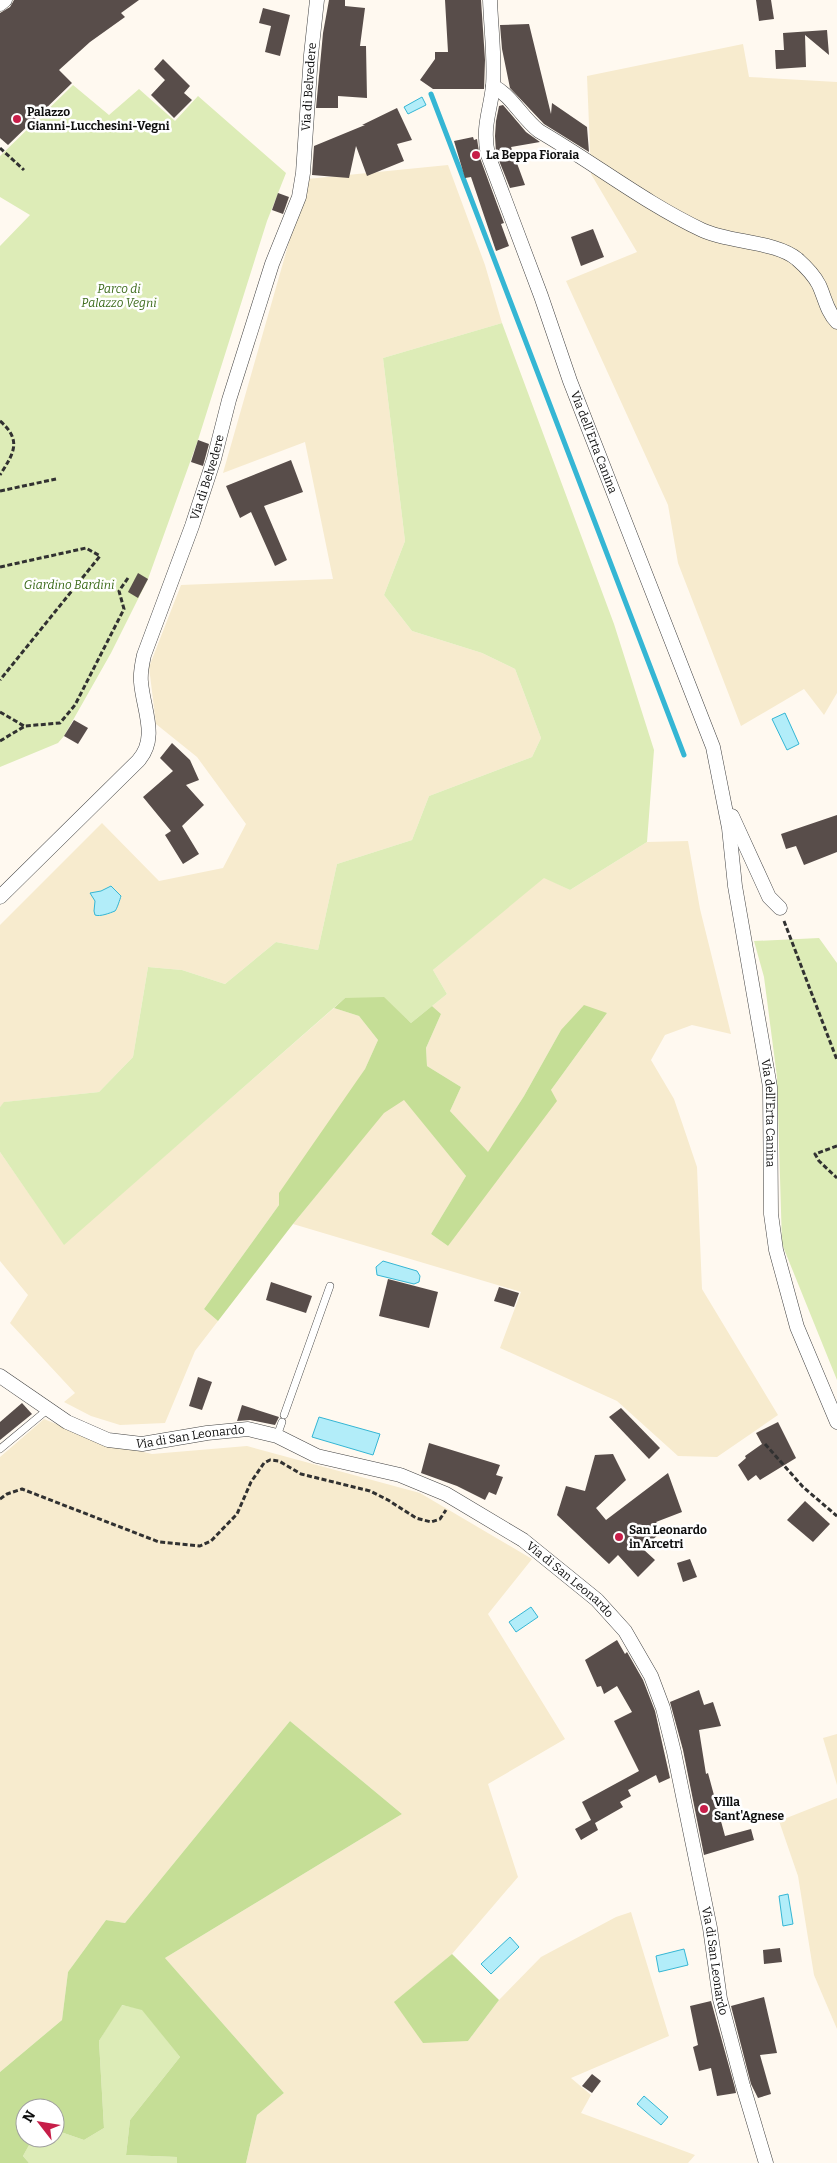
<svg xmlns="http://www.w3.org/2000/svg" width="837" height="2163" viewBox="0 0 837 2163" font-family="Bitter,serif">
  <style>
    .farmland { fill: #f7ebce }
    .green { fill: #ddecb7 }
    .forest { fill: #c5de96 }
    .water { fill: #b2edf9; stroke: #35b6d4 }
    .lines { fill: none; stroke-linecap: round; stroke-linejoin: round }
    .stream { stroke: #35b6d4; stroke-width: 5 }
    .building { fill: #584d4a }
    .lane-casing { stroke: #424242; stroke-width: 8 }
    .street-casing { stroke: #424242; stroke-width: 15 }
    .path { stroke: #313131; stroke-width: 3; stroke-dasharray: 5 2.5; stroke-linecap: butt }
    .lane { stroke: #fff; stroke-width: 7 }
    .street { stroke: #fff; stroke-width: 14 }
    .poi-dot { fill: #c71e49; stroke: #fff; stroke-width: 2 }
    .labels { text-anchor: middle; stroke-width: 5; stroke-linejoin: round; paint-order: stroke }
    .street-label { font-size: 12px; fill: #0f0f0f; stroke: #fff }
    .poi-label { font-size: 12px; font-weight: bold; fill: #0f0f0f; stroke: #fff; text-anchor: start }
    .park-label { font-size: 12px; font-style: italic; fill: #3c6b1b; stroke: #fff }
  </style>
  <rect width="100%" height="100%" fill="#fff9f0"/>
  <g class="farmland">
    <path d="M743,44L749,77L837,82V693L824,715L804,689L741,726L678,563L668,505L566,281L637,252L591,174L587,76Z"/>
    <path d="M448,165L485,265L502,323L383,358L405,541L384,595L412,631L482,653L515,669L541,738L532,757L429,796L412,840L337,864L318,950L276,942L225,984L182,970L148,967L133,1057L99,1092L5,1102L0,1107V925L102,823L159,881L223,868L246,824L197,757L156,724L149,667L181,585L333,579L305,442L223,473L307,179Z"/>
    <path d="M688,841L700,909L731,1034L692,1025L665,1035L651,1060L674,1099L697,1167L702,1289L778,1415L717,1457L678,1456L617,1401L500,1348L521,1292L293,1224L384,1112L404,1099L466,1176L431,1234L448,1246L551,1090L607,1013L561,1030L524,1096L488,1153L450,1111L461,1087L427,1066L426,1048L441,1014L432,1006L447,994L433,970L544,877L570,890L647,842Z"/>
    <path d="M334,1008L359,1016L378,1040L365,1069L279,1205L204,1309L218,1321L195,1351L165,1423L120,1425L91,1416L64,1402L75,1393L10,1323L28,1295L0,1261V1152L64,1244Z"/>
    <path d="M44,1419L98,1441L152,1454L247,1446L420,1493L532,1559L488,1614L565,1739L488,1784L518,1877L452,1954L395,2002L468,2041L499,2000L541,1957L616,1917L631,1912L669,2036L571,2078L591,2095L581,2113L695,2155L688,2163H246L257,2115L284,2093L165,1958L402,1814L290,1721L125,1923L106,1920L68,1972L62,2020L0,2072V1457Z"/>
    <path d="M837,1734V1785L823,1738Z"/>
    <path d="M837,1798V2029L814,1975L798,1876L779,1821Z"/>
  </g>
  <g class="green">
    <path d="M73,85L109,115L139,89L175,121L198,96L286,173L267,221L198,440L148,579L111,653L64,736L58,743L0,767V246L30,215L0,197V156Z"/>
    <path d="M502,323L614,624L654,750L647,842L570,890L544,878L433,970L447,994L411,1023L384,998H345L64,1245L0,1152V1107L4,1102L99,1092L133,1057L148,967L182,970L225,984L276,942L318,950L337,864L412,840L429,796L532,757L541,738L515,669L482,653L412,631L384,595L405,541L383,358Z"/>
    <path d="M819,938L837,963V1380L782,1244L777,1077L764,977L754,941Z"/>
    <path d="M121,2005L142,2009L180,2057L130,2120L126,2155L177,2157V2163H29L23,2156L33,2138H55V2130L84,2140L104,2128L99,2041Z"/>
  </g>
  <g class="forest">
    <path d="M384,997L411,1023L432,1006L441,1014L426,1048L427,1066L461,1087L450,1111L488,1152L524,1096L561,1030L584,1005L607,1013L551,1090L557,1101L448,1246L431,1234L466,1176L404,1100L384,1113L293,1224L218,1321L204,1309L279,1205V1193L365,1069L378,1040L359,1016L334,1008L345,998Z"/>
    <path d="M290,1721L402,1814L165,1958L284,2093L257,2115L246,2163H177V2157L126,2155L130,2120L180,2057L142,2010L122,2005L99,2041L104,2128L84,2140L55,2130V2108H25V2138H33L23,2156L29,2163H0V2072L62,2020L68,1972L106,1920L125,1923Z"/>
    <path d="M452,1954L499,2000L468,2041L423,2043L394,2002Z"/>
  </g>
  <g class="water">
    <path d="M422,97L426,105L408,114L404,107Z"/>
    <path d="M785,713L799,744L787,750L772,719Z"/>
    <path d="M111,886L121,896C120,899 117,909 115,911C110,913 100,917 95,915L94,911L95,901L90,893L101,891Z"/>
    <path d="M383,1261L417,1271L420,1276L419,1282L414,1284L377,1275L376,1267Z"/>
    <path d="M319,1417L380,1434L373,1455L312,1437Z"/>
    <path d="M531,1607L538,1617L516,1632L509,1622Z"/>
    <path d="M788,1894L793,1924L783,1926L779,1896Z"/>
    <path d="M510,1937L519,1947L491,1974L481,1964Z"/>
    <path d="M684,1949L688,1965L659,1972L656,1956Z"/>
    <path d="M644,2096L668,2117L661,2125L637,2104Z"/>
  </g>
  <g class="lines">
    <path class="stream" d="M431,94L684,755"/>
  </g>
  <g class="building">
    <path d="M14,0H139L121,13L125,17L90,42L59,70L72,83L8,145L0,138V13L10,7Z"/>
    <path d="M329,0H345V6L365,8L360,46H366L367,98L338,96V108H316L323,33Z"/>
    <path d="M445,0H481L485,60L484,89H433L420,80L435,59V52H448Z"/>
    <path d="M756,0H771L774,19L759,21Z"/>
    <path d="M263,8L290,15L280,56L265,52L271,26L259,23Z"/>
    <path d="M529,24L551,114L552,103L587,127L589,152L544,124L510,88L502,49L500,25Z"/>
    <path d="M827,30L829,55L805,35L806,67L776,69L775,50H784L783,33Z"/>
    <path d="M163,59L190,86L184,93L192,100L174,118L151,95L165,80L154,69Z"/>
    <path d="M503,105L526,132L540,142L511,147L525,185L510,188L496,153L495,136L496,121L499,106Z"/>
    <path d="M397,108L412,140L397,144L404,161L367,176L356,146L349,178L312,175L314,146L365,125H362Z"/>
    <path d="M473,137L474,140L477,139L480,158L504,223L501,224L509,246L496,251L471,177L465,178L454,141Z"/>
    <path d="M278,193L289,197L283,214L272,210Z"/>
    <path d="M593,229L604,257L581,266L571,237Z"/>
    <path d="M198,440L209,444L203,466L191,462Z"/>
    <path d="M291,460L303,492L264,506L287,560L275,566L251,512L240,518L226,486Z"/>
    <path d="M138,573L148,579L138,598L128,592Z"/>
    <path d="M74,720L88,728L78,744L64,736Z"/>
    <path d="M172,743L190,760L199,780L186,785L204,805L182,826L199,854L183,864L165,835L171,831L143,797L173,771L160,758Z"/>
    <path d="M837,815V852L804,865L796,846L786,849L781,834Z"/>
    <path d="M388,1279L438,1292L429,1328L379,1316Z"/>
    <path d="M271,1282L312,1296L306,1313L266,1300Z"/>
    <path d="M499,1287L519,1293L514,1307L494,1301Z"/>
    <path d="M198,1377L212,1382L202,1410L189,1406Z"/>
    <path d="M22,1403L32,1414L0,1440V1422Z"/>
    <path d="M242,1405L279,1417L275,1425L250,1420L237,1421Z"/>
    <path d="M621,1408L660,1448L649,1459L609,1417Z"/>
    <path d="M778,1422L796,1458L760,1480L756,1475L748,1481L738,1465L746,1458L745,1456L762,1444L756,1433Z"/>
    <path d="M429,1443L500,1465L496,1475L503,1477L496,1495L489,1492L485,1500L457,1486L421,1473Z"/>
    <path d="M613,1454L626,1480L596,1508L606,1520L668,1473L682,1512L656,1522L663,1530L643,1549L655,1560L638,1577L618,1555L609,1564L557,1515L566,1486L585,1491L595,1455Z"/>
    <path d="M805,1501L830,1524L813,1542L787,1520Z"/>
    <path d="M690,1559L697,1577L683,1582L677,1563Z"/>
    <path d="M617,1640L625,1654L627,1652L643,1680L655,1711L670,1778L659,1783L656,1775L628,1790L631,1796L620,1802L623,1807L595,1823L598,1830L581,1840L575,1829L591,1820L582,1802L639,1771L614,1721L632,1712L617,1686L604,1694L601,1686L597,1687L585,1660Z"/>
    <path d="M699,1690L704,1705L713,1702L721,1726L699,1730L706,1774L708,1773L725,1836L751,1829L754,1840L704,1855L683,1750L670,1702Z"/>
    <path d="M780,1948L782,1962L764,1964L763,1950Z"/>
    <path d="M764,1997L777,2053L760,2055L771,2094L758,2098L751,2084L731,2006Z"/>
    <path d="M711,2001L735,2088L736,2093L717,2096L711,2068L699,2071L693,2047L698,2045L690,2006Z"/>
    <path d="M592,2074L601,2081L592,2093L582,2086Z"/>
  </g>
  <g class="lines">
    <defs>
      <g id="lane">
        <path d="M284,1415L330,1286"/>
        <path d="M277,1436L282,1422"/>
        <path d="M0,1449L47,1410"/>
      </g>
      <g id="street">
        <path id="s1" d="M490,0C491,28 495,58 493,86C490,113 482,126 488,155L541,296L570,381L713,747L729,828L735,886L770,1087L771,1214L776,1250L797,1327L837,1422"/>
        <path d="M0,4L5,0"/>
        <path d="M493,86C513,97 521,117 539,131C594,163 645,203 702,230C730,243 775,241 797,259C805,266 814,275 819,285C825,298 827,312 837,322"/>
        <path d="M732,816L769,897L780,908"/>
        <path id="s2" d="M0,897L138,761C159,738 143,709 141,682C140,673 142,664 144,655L192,526L214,459L229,400L272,264L299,197L303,173L311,55L317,0"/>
        <path id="s3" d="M0,1376L67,1422L108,1440L142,1444L207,1433L248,1429L277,1436L317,1456L400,1475L446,1494L523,1540L597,1600L625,1631L651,1676L663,1708L674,1752L710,1928L720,1999L743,2086L766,2163"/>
      </g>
    </defs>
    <use href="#lane" class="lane-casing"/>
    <use href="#street" class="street-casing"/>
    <g class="path">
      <path d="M0,148L24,170"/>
      <path d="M0,421C23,441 13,454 0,475"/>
      <path d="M0,491L56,479"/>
      <path d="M0,567L86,548L100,556L0,680"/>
      <path d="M0,712L24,726"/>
      <path d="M0,741L25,726L60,723L75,705L124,609L119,591L128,578"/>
      <path d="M784,921L837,1060"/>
      <path d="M837,1146L815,1154L819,1161L837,1178"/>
      <path d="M765,1444L803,1487L837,1516"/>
      <path d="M0,1499L7,1494L22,1489L159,1542L200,1546L211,1541L237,1514L251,1482L264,1463L270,1460L279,1461L301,1474L370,1491L388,1500L416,1518L431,1522L440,1519L446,1510"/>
    </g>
    <use href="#lane" class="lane"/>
    <use href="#street" class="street"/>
  </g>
  <g class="poi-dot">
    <circle cx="17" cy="119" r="5"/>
    <circle cx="476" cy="155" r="5"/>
    <circle cx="619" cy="1537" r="5"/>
    <circle cx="704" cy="1809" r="5"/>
  </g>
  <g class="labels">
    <g class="street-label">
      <text dy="4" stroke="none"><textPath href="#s2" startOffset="898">Via di Belvedere</textPath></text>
      <text dy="4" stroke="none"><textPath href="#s1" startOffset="462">Via dell'Erta Canina</textPath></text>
      <text dy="4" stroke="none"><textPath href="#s2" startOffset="492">Via di Belvedere</textPath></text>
      <text dy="4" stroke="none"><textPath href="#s1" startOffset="1160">Via dell'Erta Canina</textPath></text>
      <text dy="4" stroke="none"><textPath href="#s3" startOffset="209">Via di San Leonardo</textPath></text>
      <text dy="4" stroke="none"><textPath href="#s3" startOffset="628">Via di San Leonardo</textPath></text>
      <text dy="4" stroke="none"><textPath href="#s3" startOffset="1048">Via di San Leonardo</textPath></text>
    </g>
    <g class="poi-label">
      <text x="27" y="116">Palazzo<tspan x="27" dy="14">Gianni-Lucchesini-Vegni</tspan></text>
      <text x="486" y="159">La Beppa Fioraia</text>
      <text x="629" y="1534">San Leonardo<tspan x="629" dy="14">in Arcetri</tspan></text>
      <text x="714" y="1806">Villa<tspan x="714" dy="14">Sant'Agnese</tspan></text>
    </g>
    <g class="park-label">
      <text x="119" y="293">Parco di<tspan x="119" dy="14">Palazzo Vegni</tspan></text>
      <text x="69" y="589">Giardino Bardini</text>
    </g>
  </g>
  <g transform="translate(40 2123) rotate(301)"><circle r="24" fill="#ffffff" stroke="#9f9f9f"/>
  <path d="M0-4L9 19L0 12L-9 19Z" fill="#c71e49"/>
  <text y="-8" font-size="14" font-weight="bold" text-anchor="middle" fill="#0f0f0f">N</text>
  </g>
</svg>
